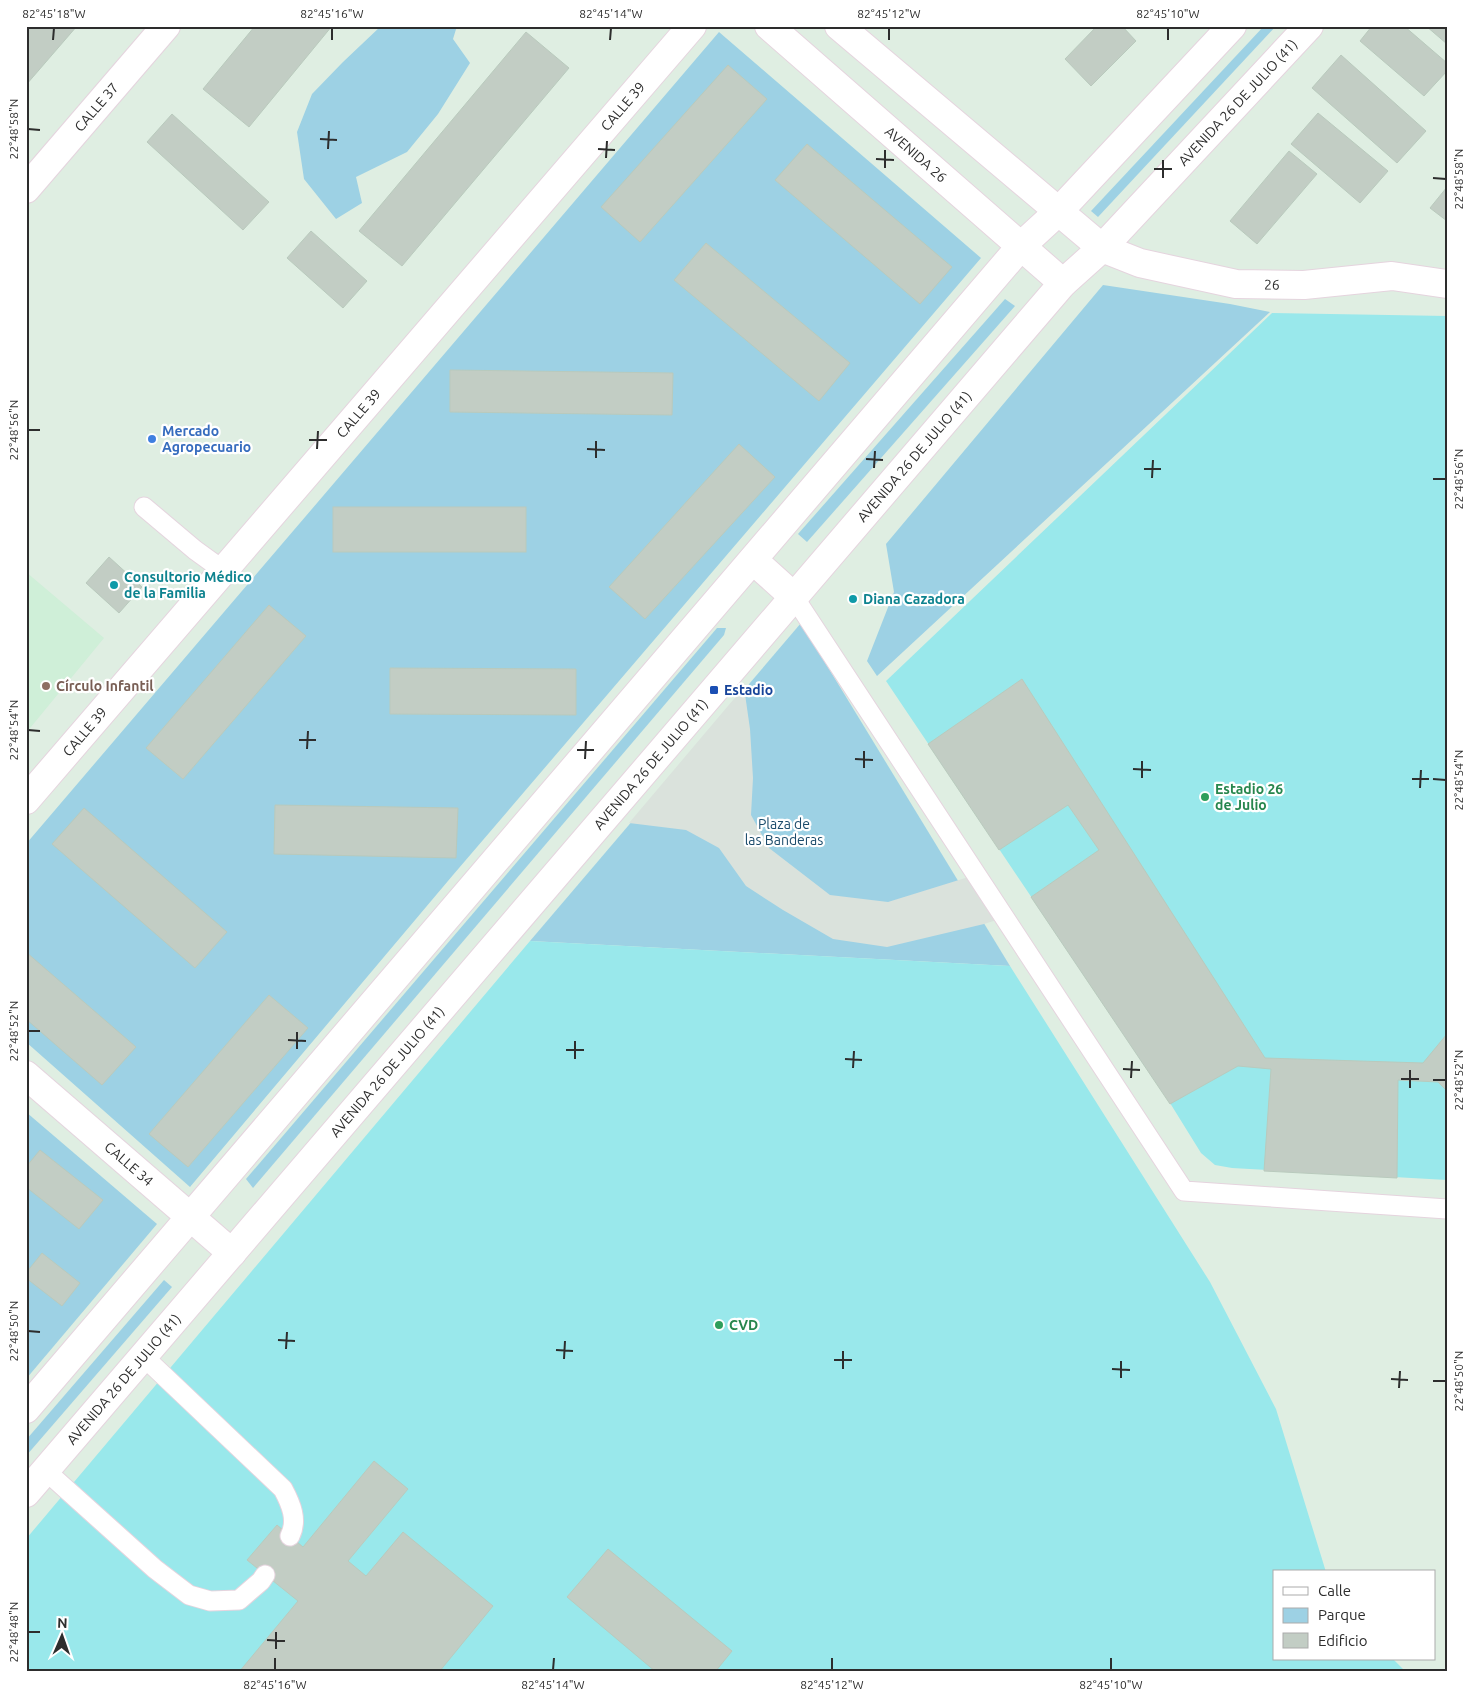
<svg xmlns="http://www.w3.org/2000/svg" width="1473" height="1698" viewBox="0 0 1473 1698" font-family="Ubuntu,sans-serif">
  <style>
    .education { fill: #cfefd8 }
    .green { fill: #9dd1e4 }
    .pitch { fill: #99e8eb }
    .plaza { fill: #dae2dc }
    .building { fill: #c2cdc4; stroke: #b9cabd }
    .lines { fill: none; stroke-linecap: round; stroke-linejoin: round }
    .lane-casing { stroke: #e5d4de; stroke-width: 21 }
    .street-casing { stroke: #e5d4de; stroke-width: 30 }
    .secondary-casing { stroke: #e5d4de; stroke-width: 30 }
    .lane { stroke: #fff; stroke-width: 19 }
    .street { stroke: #fff; stroke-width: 28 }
    .secondary { stroke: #fff; stroke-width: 28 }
    .ticks { fill: none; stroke: #2d2d2d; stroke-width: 2 }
    .shop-dot { fill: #3f7fe0; stroke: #fff; stroke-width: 2 }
    .culture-dot { fill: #0f9aa8; stroke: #fff; stroke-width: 2 }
    .education-dot { fill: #8d6e63; stroke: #fff; stroke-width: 2 }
    .transit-dot { fill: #1a4fb4; stroke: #fff; stroke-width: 2 }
    .leisure-dot { fill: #2e9e5b; stroke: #fff; stroke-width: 2 }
    .labels { text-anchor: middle; stroke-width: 4.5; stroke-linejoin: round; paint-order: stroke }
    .street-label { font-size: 14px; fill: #2d2d2d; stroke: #fff }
    .shop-label { font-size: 14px; font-weight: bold; fill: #366cbe; stroke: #fff; text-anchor: start }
    .culture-label { font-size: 14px; font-weight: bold; fill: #0d838f; stroke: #fff; text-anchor: start }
    .education-label { font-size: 14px; font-weight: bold; fill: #785e54; stroke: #fff; text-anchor: start }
    .transit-label { font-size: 14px; font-weight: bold; fill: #164399; stroke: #fff; text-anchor: start }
    .leisure-label { font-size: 14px; font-weight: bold; fill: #27864d; stroke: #fff; text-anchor: start }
    .park-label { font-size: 14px; fill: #1b4b6b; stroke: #fff }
    .neatline { fill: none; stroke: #2d2d2d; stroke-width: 2 }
    .ticks-label { font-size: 12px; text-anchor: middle; fill: #2d2d2d }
  </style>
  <rect width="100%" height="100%" fill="#dfeee2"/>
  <path class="education" d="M26,572L104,638L26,733Z"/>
  <g class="green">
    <path d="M381,26H457L453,39L470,63L438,114L407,152L356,177L362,203L336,219L304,179L297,132L312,94L343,62Z"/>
    <path d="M1264,26H1276L1098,217L1091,211Z"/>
    <path d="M719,32L981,258L453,875L190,1187L26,1042V844Z"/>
    <path d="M1103,285L1230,304L1270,312L877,676L867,661L894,592L886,544Z"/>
    <path d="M1005,299L1015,306L807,542L798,534Z"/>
    <path d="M801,623L1010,966L530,941Z"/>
    <path d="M717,628H726L724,635L253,1188L246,1179Z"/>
    <path d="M26,1112L157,1224L26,1379Z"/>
    <path d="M164,1280L172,1287L26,1456V1440Z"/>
  </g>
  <g class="pitch">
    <path d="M1272,313L1447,316V1180L1232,1168L1215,1165L1201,1153L1170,1103L886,681Z"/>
    <path d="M530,941L1010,966L1210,1282L1276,1409L1326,1572H1274V1659H1393L1406,1672H26V1539Z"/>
  </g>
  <path class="plaza" d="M744,687L750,729L753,778L751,815L769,848L830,895L888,902L975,875L1003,918L984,924L887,947L833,939L783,910L746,886L719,848L686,830L629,823Z"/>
  <g class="building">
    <path d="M26,26H77L26,85Z"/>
    <path d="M255,26H332L249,127L203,89Z"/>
    <path d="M1097,26H1122L1136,41L1091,86L1065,59Z"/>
    <path d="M1372,26H1404L1447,63V71L1424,96L1360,41Z"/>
    <path d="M1426,26H1447V44Z"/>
    <path d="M526,32L569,68L402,266L359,231Z"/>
    <path d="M1341,55L1426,131L1397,163L1312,88Z"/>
    <path d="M728,65L767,99L640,242L601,207Z"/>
    <path d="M1318,113L1388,171L1360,203L1291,144Z"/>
    <path d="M172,114L269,202L243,230L147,142Z"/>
    <path d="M807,144L952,267L920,304L775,180Z"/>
    <path d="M1289,151L1317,174L1257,244L1230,221Z"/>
    <path d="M1447,187V221L1430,208Z"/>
    <path d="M311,231L367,281L343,308L287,258Z"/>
    <path d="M706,243L850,363L819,401L674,280Z"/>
    <path d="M450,370L673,373L672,415L450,412Z"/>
    <path d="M739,444L775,477L645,619L609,587Z"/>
    <rect x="333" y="507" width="193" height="45"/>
    <path d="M109,557L142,587L119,613L86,583Z"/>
    <path d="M269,605L306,636L183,779L146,748Z"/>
    <path d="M390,668L576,669V715L390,714Z"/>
    <path d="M1022,679L1265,1058L1423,1063L1447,1034V1091L1438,1082L1398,1080L1397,1178L1264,1171L1271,1069L1238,1066L1170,1104L1031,897L1099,850L1068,805L999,850L928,744Z"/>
    <path d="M275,805L458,808L456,858L274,854Z"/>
    <path d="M84,808L227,932L195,968L52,844Z"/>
    <path d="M26,952L136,1047L102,1085L26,1019Z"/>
    <path d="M269,995L308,1028L188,1167L149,1134Z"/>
    <path d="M40,1150L103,1200L79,1229L26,1187V1167Z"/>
    <path d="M42,1253L80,1283L62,1306L26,1278V1273Z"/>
    <path d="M374,1461L408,1489L348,1561L366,1576L403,1532L493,1606L439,1672H239L298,1601L247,1560L277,1525L303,1547Z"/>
    <path d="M608,1549L732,1651L715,1672H656L567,1597Z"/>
  </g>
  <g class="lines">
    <defs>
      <g id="lane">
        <path d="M144,507L195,550L224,571"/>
        <path d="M794,597L1184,1191L1447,1209"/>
        <path d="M144,1357L283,1489C291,1504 298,1520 290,1536"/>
        <path d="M46,1471L155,1569L189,1595L210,1601L239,1600L261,1581L265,1575"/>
      </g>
      <g id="street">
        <path id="s1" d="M26,189L166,26"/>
        <path id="s2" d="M1102,248L1140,263L1236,284L1304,285L1392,276L1447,284"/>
        <path id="s3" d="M26,800L692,26"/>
        <path id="s4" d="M26,1075L232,1253"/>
      </g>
      <g id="secondary">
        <path id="s5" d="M769,26L1063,283"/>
        <path d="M839,26L1102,248"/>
        <path d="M753,560L794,597"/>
        <path d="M26,1409L1021,246L1059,211L1232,26"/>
        <path id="s6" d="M26,1493L1063,283L1102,248L1309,26"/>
      </g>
    </defs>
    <use href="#lane" class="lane-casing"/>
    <use href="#street" class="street-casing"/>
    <use href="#secondary" class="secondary-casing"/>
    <use href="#lane" class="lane"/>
    <use href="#street" class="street"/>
    <use href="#secondary" class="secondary"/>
  </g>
  <path class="ticks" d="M53,40L54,28M332,40V28M610,40L611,28M889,40V28M1168,40V28M28,129L40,130M320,139L337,140M328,149L329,131M598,149L615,150M606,158L607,141M876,159L894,160M885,168V150M1154,169H1172M1163,178V160M1433,178L1446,179M28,430H40M309,440H327M317,449L318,431M587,449L605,450M596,458V441M866,459L883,460M874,468L875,451M1144,469H1161M1152,478L1153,460M1433,479H1446M28,730L40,731M299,740H316M307,749L308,731M577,750H594M585,759L586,741M855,759L873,760M864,768V751M1133,769L1151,770M1142,778V761M1412,779H1429M1433,779L1446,780M1420,788L1421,770M28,1031H40M288,1040L306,1041M297,1049V1032M566,1050H584M575,1059V1041M845,1059L862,1060M853,1068L854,1051M1123,1069L1140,1070M1131,1078L1132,1061M1401,1079H1419M1433,1080H1446M1410,1088V1070M28,1331L40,1332M278,1340L295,1341M286,1349L287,1332M556,1350L573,1351M564,1359L565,1341M834,1360H852M843,1369V1351M1112,1369L1130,1370M1121,1378V1361M1391,1379L1408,1380M1433,1381H1446M1399,1388L1400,1371M28,1632H40M267,1640L285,1641M276,1649V1632M275,1670V1658M553,1670L554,1658M832,1670V1658M1111,1670V1658"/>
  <circle class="shop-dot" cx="152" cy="439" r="5"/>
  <g class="culture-dot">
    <circle cx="114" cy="585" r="5"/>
    <circle cx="853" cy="599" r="5"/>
  </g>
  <circle class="education-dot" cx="46" cy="686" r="5"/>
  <rect class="transit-dot" x="709" y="685" width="10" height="10" rx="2.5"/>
  <g class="leisure-dot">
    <circle cx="1205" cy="797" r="5"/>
    <circle cx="719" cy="1325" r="5"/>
  </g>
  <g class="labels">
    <g class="street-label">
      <text dy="5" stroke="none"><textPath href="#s6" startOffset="1845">AVENIDA 26 DE JULIO (41)</textPath></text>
      <text dy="5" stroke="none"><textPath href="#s3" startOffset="915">CALLE 39</textPath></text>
      <text dy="5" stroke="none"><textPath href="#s1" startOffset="108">CALLE 37</textPath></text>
      <text dy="5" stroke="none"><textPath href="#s5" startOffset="195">AVENIDA 26</textPath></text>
      <text dy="5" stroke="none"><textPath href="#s2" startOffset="175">26</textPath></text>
      <text dy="5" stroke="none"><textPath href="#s3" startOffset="510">CALLE 39</textPath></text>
      <text dy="5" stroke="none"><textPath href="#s6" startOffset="1365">AVENIDA 26 DE JULIO (41)</textPath></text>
      <text dy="5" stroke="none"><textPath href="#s3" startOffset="90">CALLE 39</textPath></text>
      <text dy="5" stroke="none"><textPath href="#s6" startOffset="960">AVENIDA 26 DE JULIO (41)</textPath></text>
      <text dy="5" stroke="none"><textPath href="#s6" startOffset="555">AVENIDA 26 DE JULIO (41)</textPath></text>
      <text dy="5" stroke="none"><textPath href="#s4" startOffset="136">CALLE 34</textPath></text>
      <text dy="5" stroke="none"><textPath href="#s6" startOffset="150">AVENIDA 26 DE JULIO (41)</textPath></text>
    </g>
    <g class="shop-label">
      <text x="162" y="436">Mercado<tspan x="162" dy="16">Agropecuario</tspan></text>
    </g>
    <g class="culture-label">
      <text x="124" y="582">Consultorio Médico<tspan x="124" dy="16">de la Familia</tspan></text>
      <text x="863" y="604">Diana Cazadora</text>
    </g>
    <g class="education-label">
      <text x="56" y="691">Círculo Infantil</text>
    </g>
    <g class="transit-label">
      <text x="724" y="695">Estadio</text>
    </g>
    <g class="leisure-label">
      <text x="1215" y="794">Estadio 26<tspan x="1215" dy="16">de Julio</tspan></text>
      <text x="729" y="1330">CVD</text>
    </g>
    <g class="park-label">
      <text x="784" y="829">Plaza de<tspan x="784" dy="16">las Banderas</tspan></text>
    </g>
  </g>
  <rect width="1473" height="1698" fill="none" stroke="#ffffff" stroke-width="55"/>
  <rect x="1273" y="1570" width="162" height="90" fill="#ffffff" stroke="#ababab"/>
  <rect x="1283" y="1587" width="25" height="8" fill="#ffffff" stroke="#ababab"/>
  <text x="1318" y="1596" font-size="15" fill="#2d2d2d">Calle</text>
  <rect x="1283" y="1608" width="25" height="15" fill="#9dd1e4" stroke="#ababab"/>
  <text x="1318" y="1620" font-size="15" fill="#2d2d2d">Parque</text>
  <rect x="1283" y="1633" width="25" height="15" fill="#c2cdc4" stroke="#ababab"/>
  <text x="1318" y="1646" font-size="15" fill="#2d2d2d">Edificio</text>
  <g transform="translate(62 1636) rotate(2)" stroke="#ffffff" stroke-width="4" paint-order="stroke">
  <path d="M0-4L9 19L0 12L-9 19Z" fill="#2d2d2d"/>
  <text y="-8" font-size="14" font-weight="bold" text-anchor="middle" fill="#2d2d2d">N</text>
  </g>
  <rect x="28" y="28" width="1418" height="1642" class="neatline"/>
  <g class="ticks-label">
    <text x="54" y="18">82°45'18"W</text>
    <text x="332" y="18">82°45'16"W</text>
    <text x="611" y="18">82°45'14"W</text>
    <text x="889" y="18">82°45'12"W</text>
    <text x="1168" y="18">82°45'10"W</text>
    <text transform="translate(14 129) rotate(-90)" y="4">22°48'58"N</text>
    <text transform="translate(1459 179) rotate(-90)" y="4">22°48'58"N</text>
    <text transform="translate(14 430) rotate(-90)" y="4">22°48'56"N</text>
    <text transform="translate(1459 479) rotate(-90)" y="4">22°48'56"N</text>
    <text transform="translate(14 730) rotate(-90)" y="4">22°48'54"N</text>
    <text transform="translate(1459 780) rotate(-90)" y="4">22°48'54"N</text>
    <text transform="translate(14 1031) rotate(-90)" y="4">22°48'52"N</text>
    <text transform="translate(1459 1080) rotate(-90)" y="4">22°48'52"N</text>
    <text transform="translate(14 1331) rotate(-90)" y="4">22°48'50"N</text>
    <text transform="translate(1459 1381) rotate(-90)" y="4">22°48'50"N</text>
    <text transform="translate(14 1632) rotate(-90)" y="4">22°48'48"N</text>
    <text x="275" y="1689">82°45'16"W</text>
    <text x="553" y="1689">82°45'14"W</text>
    <text x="832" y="1689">82°45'12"W</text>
    <text x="1111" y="1689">82°45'10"W</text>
  </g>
</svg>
